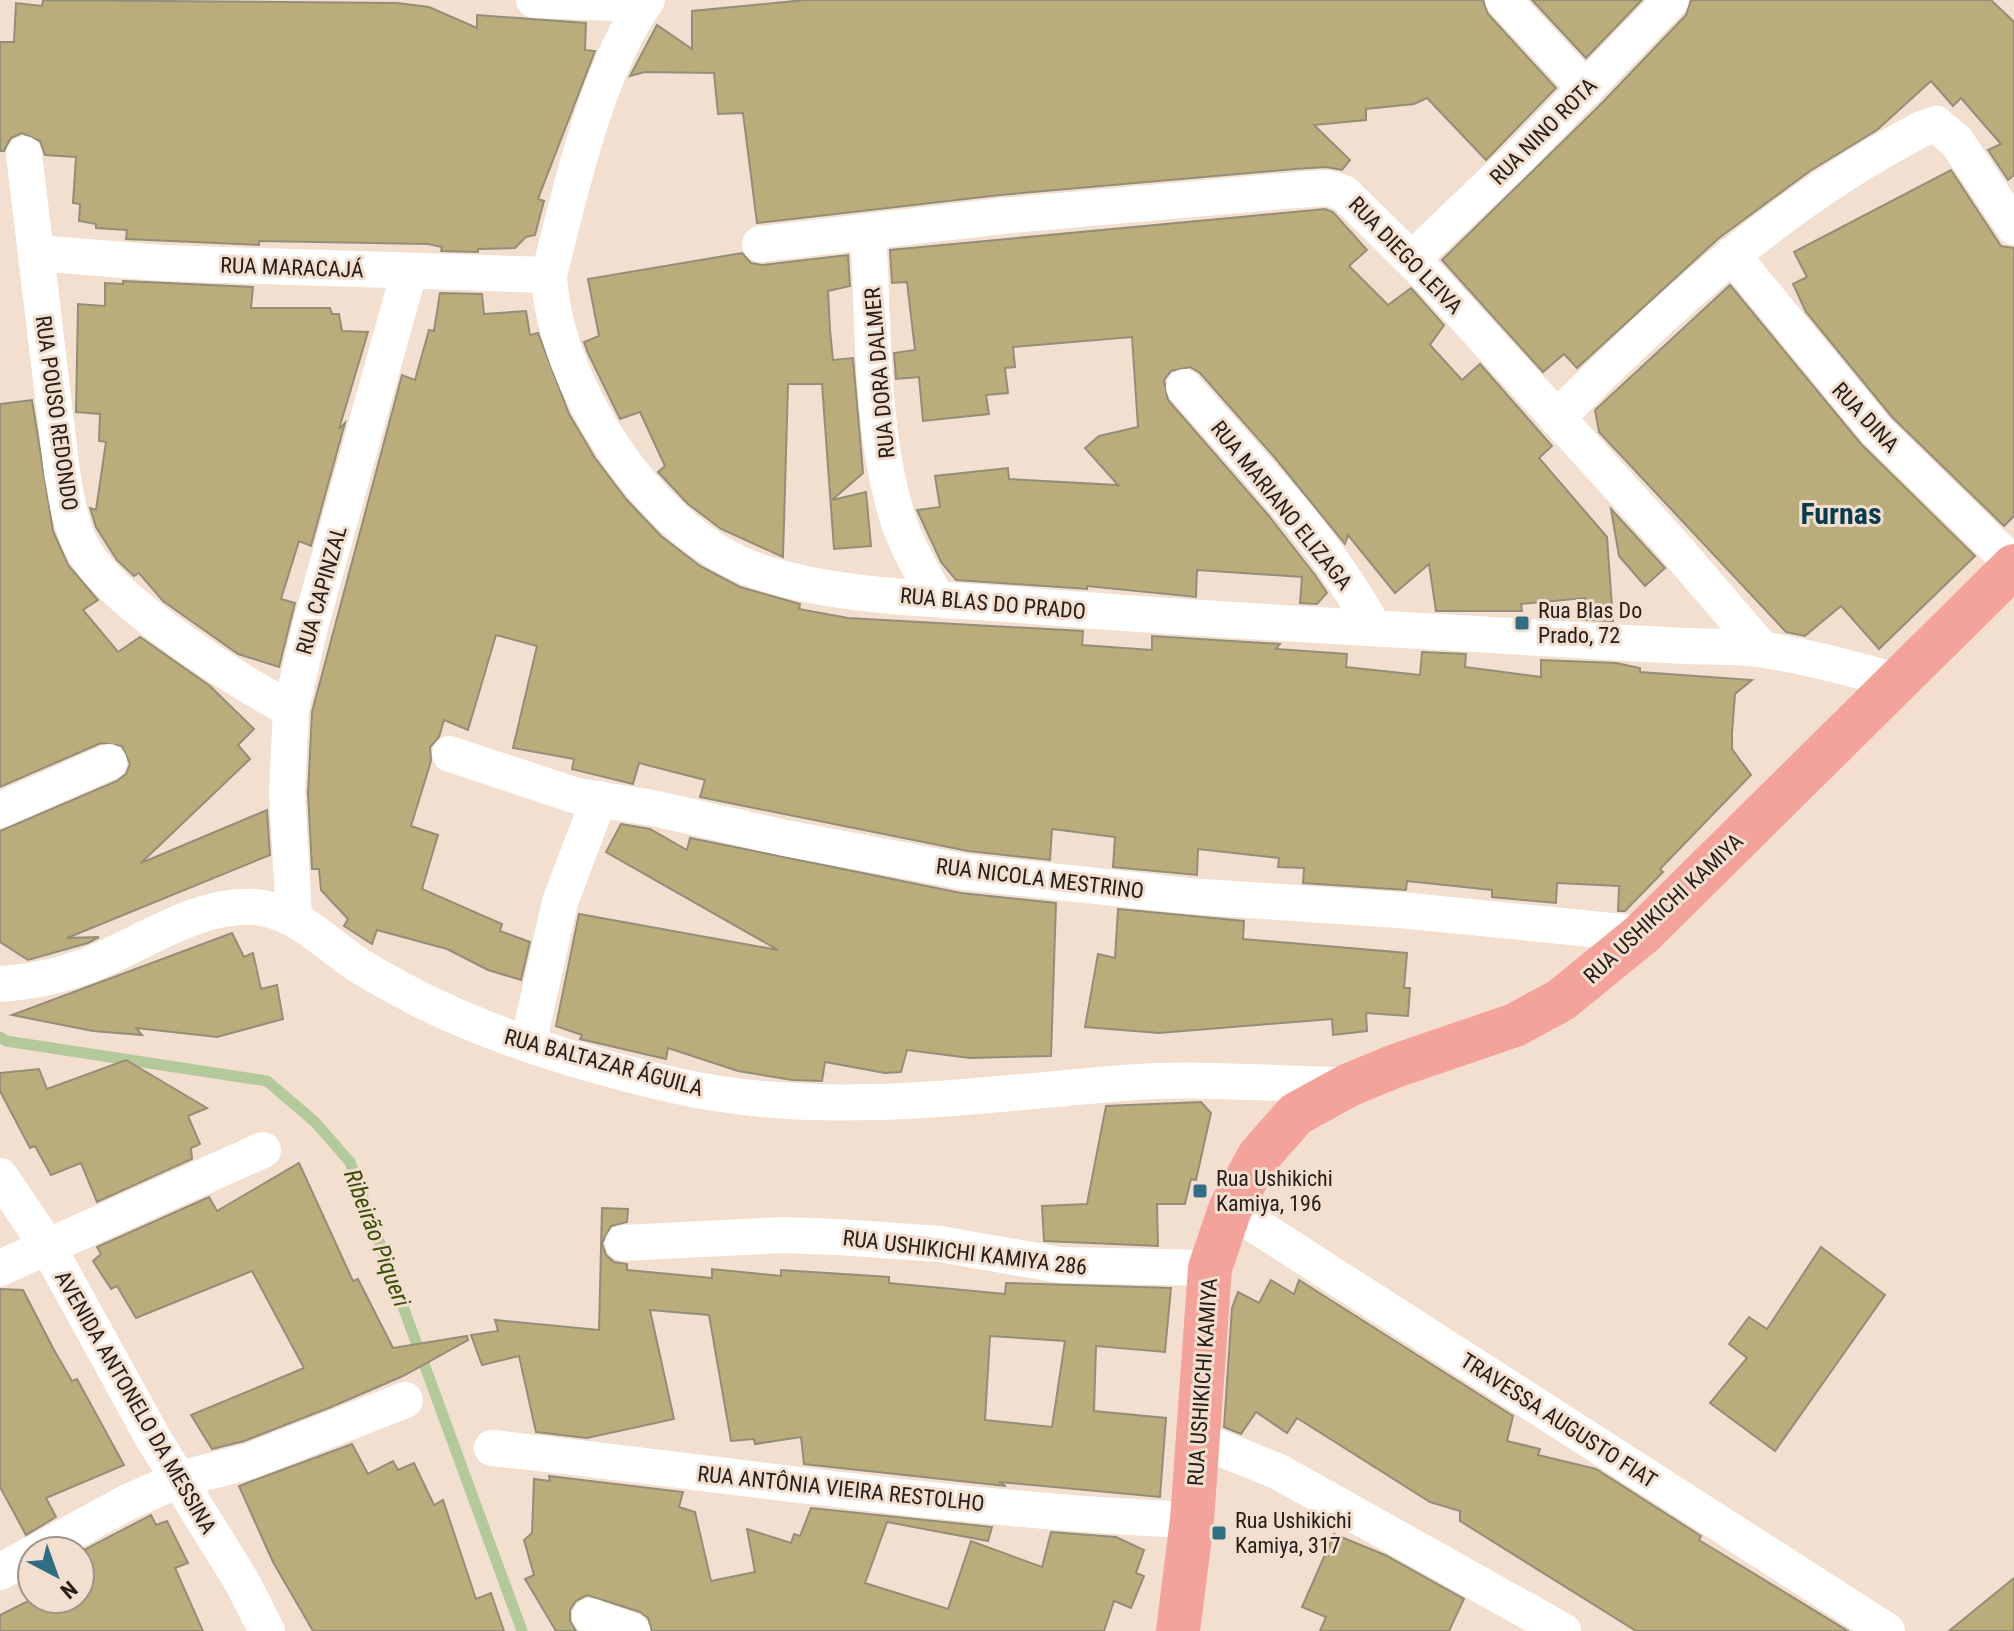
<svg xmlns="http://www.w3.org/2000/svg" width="2014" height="1631" viewBox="0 0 2014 1631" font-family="'Roboto Condensed',sans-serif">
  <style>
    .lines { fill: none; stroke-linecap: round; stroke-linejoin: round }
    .stream { stroke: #b4c999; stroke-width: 11 }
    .building { fill: #baac7b; stroke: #948e79; stroke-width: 2; fill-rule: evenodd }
    .minor { stroke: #fff; stroke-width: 36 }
    .major { stroke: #f4a39a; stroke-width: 44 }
    .poi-dot { fill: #306e84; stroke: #f3dfcf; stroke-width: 3 }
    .labels { text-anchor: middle; stroke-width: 6; stroke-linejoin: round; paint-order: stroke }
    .street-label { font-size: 22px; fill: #27201a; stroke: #f3dfcf }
    .poi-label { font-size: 22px; fill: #27201a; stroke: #f3dfcf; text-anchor: start }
    .water-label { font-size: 24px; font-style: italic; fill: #384f04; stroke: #f3dfcf }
    .district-label { font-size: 30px; font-weight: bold; fill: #053c4d; stroke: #f3dfcf }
  </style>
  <rect width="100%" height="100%" fill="#f3dfcf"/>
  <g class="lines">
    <path class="stream" d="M0,1037L6,1041L267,1081L315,1122L350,1162L522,1631"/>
  </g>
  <g class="building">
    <path d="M43,0L397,3L429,7L477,28V15L586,23L585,50L595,51L538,199L544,201L535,235L526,237L515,248L478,249V252L441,251L442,247L428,244L259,241V245L126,239L127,230L96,228V224L79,221L80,204L73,203L76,157L45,155L40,141L22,133L11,138L4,151H0V42H14L16,3L42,6Z"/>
    <path d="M805,0H1483L1488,14L1556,88L1486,160L1427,98L1414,104L1366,109V120L1314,125L1350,160L1342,170L1326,167L1295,169L1000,195L757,223L743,113L718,114L714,73L645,72L630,76L657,25L692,49V11Z"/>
    <path d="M1532,0H1642L1586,58Z"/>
    <path d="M1691,0H1991L2014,22V175L2008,180L1988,150L2001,144L1961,98L1953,106L1931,81L1877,130L1810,171L1719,238L1577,368L1564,354L1543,372L1442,260L1601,104L1686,15Z"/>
    <path d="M1951,170L2001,246L2014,248V516L2004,526L1892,417L1806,312L1793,284L1807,277L1794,252Z"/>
    <path d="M1325,209L1333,212L1367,250L1349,266L1388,305L1411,288L1444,325L1430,345L1462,380L1480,364L1552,446L1539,458L1607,537L1613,621L1586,620L1585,598L1521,604L1522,611H1436L1429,564L1395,593L1348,535L1345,544L1276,459L1200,373L1190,367L1171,371L1164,380L1168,400L1269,516L1315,575L1327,593L1317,604L1300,603L1302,577L1197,570L1196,597L1087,586V589L956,580L941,562L917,510L940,507L935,476L1008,468L1009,479L1118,485L1085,448L1099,436L1138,427L1132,337L1013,347L1015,367L1005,368L1008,393L986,395L989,414L923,421L919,377L896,379L894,353L915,350L907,282L892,283L890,250Z"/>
    <path d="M742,253L751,263L762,265L848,255L850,286L828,291L830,330L833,360L853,358L863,473L832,500L866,492L871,546L834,549L822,384H788L783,557L721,529L688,504L658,472L665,466L640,412L620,419L588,353L584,342L599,336L588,279Z"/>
    <path d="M123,281L253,287L251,308H330L332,314H339L342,331L368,332L339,429L345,423L311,546L299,541L281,599L295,603L279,667L238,654L163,601L139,573L134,576L117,560L96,527L90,508L96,510L106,442L99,441L100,414L76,412L78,304L105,306V283L123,284Z"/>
    <path d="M1730,285L1861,444L1975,556L1879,649L1841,606L1805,636L1786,632L1599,432L1595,410Z"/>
    <path d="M440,293L482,294L484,314L526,311L530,335L538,333L569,414L595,458L626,499L661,536L700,566L740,587L800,604L799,609L848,618L1083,631L1082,645L1152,650V636L1280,644L1276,649L1347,654L1346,667L1420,675L1422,652L1466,654L1465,667L1541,677V660L1616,663L1640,668V672L1752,680L1735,694L1732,733V749L1751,775L1660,869L1663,872L1625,911H1618L1619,886L1557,883L1556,903L1492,897V890L1407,881L1406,890L1303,883L1304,868L1278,867L1279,858L1198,849L1197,875L1113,867L1115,837L1052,829L1050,860L968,851L700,797L705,780L639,763L633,784L572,769L574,759L513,748L537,646L496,635L468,730L444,720L439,737L430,747L431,761L411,826L438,835L422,889L502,924L500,931L530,942L521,980L488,970L447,949L377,930L372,944L344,926L348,919L321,890L319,869H312L308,793L312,712L402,375L415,380L429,330L434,331Z"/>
    <path d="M32,400L53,531L68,565L98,600L83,610L118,652L140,637L210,686L254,729L238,745L250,759L141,863L267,810L270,855L67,938L99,937L88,943L28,960L0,942V831L117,781L126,774L130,764L122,746L101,743L0,787V404Z"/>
    <path d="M1611,509L1665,568L1645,586L1619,556Z"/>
    <path d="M621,824L650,829L687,850L690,838L961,893L1056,903L1051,1056L970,1058L907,1050L901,1072L885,1073L825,1062L822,1081L792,1080L738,1071L668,1048L666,1059L580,1039L582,1035L556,1026L579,914L778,950L606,852Z"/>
    <path d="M1118,909L1244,921L1243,939L1407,953L1404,988H1410L1408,1016L1366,1013L1367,1031L1333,1035L1332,1019L1159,1033L1085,1027L1098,954L1115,958Z"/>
    <path d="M232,933L244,957L253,953L261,989L277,985L283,1019L217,1037L136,1028L142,1035L93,1031L12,1015Z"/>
    <path d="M126,1060L207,1108L188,1116L200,1144L191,1148L192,1159L97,1202L81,1163L51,1175L35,1146L30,1148L0,1091V1073L39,1069L47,1089Z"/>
    <path d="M1201,1102L1211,1113L1196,1180L1191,1179L1185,1204H1157L1158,1246L1044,1241L1042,1206L1087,1204L1106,1106Z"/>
    <path d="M299,1163L353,1281L358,1279L393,1348L467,1336L468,1340L403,1376L331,1407L244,1441L212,1449L191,1415L304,1368L252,1271L136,1318L117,1286L111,1289L93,1261L101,1254L97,1247L209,1197L217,1211Z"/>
    <path d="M602,1208L628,1209L627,1222L611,1226L602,1243L606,1255L614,1262L627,1264V1270L712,1278V1269L781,1276V1270L889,1277V1283L1005,1294L1006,1283L1171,1288L1165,1352L1096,1346L1094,1411L1166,1418L1160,1497L999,1482L1006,1486L804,1464L801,1437L755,1444L754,1439L731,1441L709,1315L650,1310L674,1419L587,1438L536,1432L519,1356L482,1365L471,1335L498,1331L495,1320L599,1330ZM990,1336L1065,1341L1052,1427L985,1420Z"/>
    <path d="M1821,1247L1885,1295L1775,1451L1710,1403L1747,1358L1729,1344L1749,1317L1767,1329Z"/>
    <path d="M1271,1280L1294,1294L1299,1280L1513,1416L1507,1441L1540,1449L1538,1455L1596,1469L1701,1536L1699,1540L1848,1631H1636L1460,1521V1511L1430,1502L1297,1418L1287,1433L1256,1412L1241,1434L1224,1427L1232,1308L1238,1292L1259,1303Z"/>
    <path d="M0,1289L23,1290L54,1350L72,1381L77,1379L124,1465L46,1498L56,1517L26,1535L0,1487Z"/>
    <path d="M352,1444L368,1474L393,1461L398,1470L414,1463L434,1505L443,1500L476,1599L491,1593L504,1631H313L273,1562L239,1486Z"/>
    <path d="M549,1476L683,1492L679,1507L695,1512L711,1581L755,1572L747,1529L791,1543L794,1534L800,1536L811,1508L992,1527L988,1541L887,1522L865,1583L948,1609L971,1541L1042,1567L1051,1532L1116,1537L1144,1550L1136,1573L1144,1576L1131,1608L1114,1601L1104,1631H652L648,1618L640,1612L587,1595L576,1601L570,1610V1621L576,1631H556L525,1579L534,1575L524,1540L532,1533L534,1479L550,1481Z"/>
    <path d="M151,1515L156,1525L167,1521L188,1563L175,1568L203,1631H0V1615L32,1599H80V1552Z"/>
    <path d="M1334,1534L1385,1555L1464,1599L1449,1631H1320L1326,1617L1302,1607Z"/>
    <path d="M2014,1578V1631H1949Z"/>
  </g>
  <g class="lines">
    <g class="minor">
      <path d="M534,0L615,3L632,0"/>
      <path d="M647,0C597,69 570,192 549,275C554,382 646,526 747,567C825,598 937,598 1021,605C1194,620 1368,627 1542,638C1591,641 1639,644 1688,646C1713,647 1740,646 1765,650C1810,657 1855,669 1899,682"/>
      <path d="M1503,0L1586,89"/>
      <path d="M24,154L62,472C67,500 70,529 86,554C116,603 238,683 291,709"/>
      <path d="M868,233C874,324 870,421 895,509C903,541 921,570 937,599"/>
      <path d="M760,244L1002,216L1296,190L1327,188L1344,193L1429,277L1671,543L1762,649"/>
      <path d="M36,253L162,263L549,275"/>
      <path d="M1732,255L1877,431L2014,565"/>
      <path d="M1412,259L1520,156L1671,0"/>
      <path d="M1184,387C1250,463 1325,538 1373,627"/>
      <path d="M1557,418C1667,307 1783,200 1924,128L1936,124L1957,142L2014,227"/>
      <path d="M450,754L577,796L653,808L785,838L965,872L1189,896L1400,910L1642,934"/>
      <path d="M0,810L109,762"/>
      <path d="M294,917L287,793L291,709L310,627L409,272"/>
      <path d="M0,984C33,982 65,975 96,962C144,942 200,903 255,907C299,911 327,946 363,968C381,979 400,989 419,999C498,1039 587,1065 673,1085C821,1119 973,1095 1123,1083C1197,1077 1274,1084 1349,1085"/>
      <path d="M528,1044L560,902L599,799"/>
      <path d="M0,1176L48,1247L153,1438L242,1582L267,1631"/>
      <path d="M1230,1209L1887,1631"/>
      <path d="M623,1243L783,1235L838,1237L940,1244L1060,1265L1210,1268"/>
      <path d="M0,1268L263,1150"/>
      <path d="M1198,1439L1279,1472L1563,1631"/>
      <path d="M492,1448C724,1473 958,1511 1192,1520"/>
      <path d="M38,1551L128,1502L180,1479L250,1461L405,1400"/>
      <path d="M0,1572L32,1554"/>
      <path d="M590,1616L632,1631"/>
    </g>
    <path class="major" d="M1178,1631L1192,1520L1210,1268L1230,1209L1259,1156L1296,1114L1349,1085L1395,1066L1515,1025L1561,1000L1642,934L2014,566"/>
  </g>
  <g class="poi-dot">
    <rect x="1514" y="615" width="16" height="16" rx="4"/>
    <rect x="1192" y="1183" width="16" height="16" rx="4"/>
    <rect x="1211" y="1525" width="16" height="16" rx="4"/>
  </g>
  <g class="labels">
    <g class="street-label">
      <text transform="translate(1543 131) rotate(-45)" y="8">RUA NINO ROTA</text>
      <text transform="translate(1406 255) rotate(46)" y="8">RUA DIEGO LEIVA</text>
      <text transform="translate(292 267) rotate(2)" y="8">RUA MARACAJÁ</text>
      <text transform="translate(879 373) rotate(-95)" y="8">RUA DORA DALMER</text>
      <text transform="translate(57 413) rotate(82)" y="8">RUA POUSO REDONDO</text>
      <text transform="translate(1866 417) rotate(47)" y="8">RUA DINA</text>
      <text transform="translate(1282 505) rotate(51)" y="8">RUA MARIANO ELIZAGA</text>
      <text transform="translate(321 590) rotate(-74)" y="8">RUA CAPINZAL</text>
      <text transform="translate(993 603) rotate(5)" y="8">RUA BLAS DO PRADO</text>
      <text transform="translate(1040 878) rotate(7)" y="8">RUA NICOLA MESTRINO</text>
      <text transform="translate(1663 908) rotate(-43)" y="8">RUA USHIKICHI KAMIYA</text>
      <text transform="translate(604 1062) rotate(15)" y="8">RUA BALTAZAR ÁGUILA</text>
      <text transform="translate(965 1252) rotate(7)" y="8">RUA USHIKICHI KAMIYA 286</text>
      <text transform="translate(1202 1382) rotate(-86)" y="8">RUA USHIKICHI KAMIYA</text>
      <text transform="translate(136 1402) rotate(60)" y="8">AVENIDA ANTONELO DA MESSINA</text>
      <text transform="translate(1559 1420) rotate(33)" y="8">TRAVESSA AUGUSTO FIAT</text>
      <text transform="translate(841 1488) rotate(6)" y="8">RUA ANTÔNIA VIEIRA RESTOLHO</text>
    </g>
    <g class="poi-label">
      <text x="1538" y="618">Rua Blas Do<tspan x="1538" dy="25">Prado, 72</tspan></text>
      <text x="1216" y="1186">Rua Ushikichi<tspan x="1216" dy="25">Kamiya, 196</tspan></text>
      <text x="1235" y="1528">Rua Ushikichi<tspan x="1235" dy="25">Kamiya, 317</tspan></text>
    </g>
    <g class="water-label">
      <text transform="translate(377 1238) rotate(69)" y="8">Ribeirão Piqueri</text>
    </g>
    <g class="district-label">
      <text x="1841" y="524">Furnas</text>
    </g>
  </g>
  <g transform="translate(56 1575) rotate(139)"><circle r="38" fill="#f3dfcf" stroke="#a19387" stroke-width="2"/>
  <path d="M0-6L14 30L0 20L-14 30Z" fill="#306e84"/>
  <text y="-12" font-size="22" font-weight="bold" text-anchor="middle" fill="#27201a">N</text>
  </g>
</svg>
